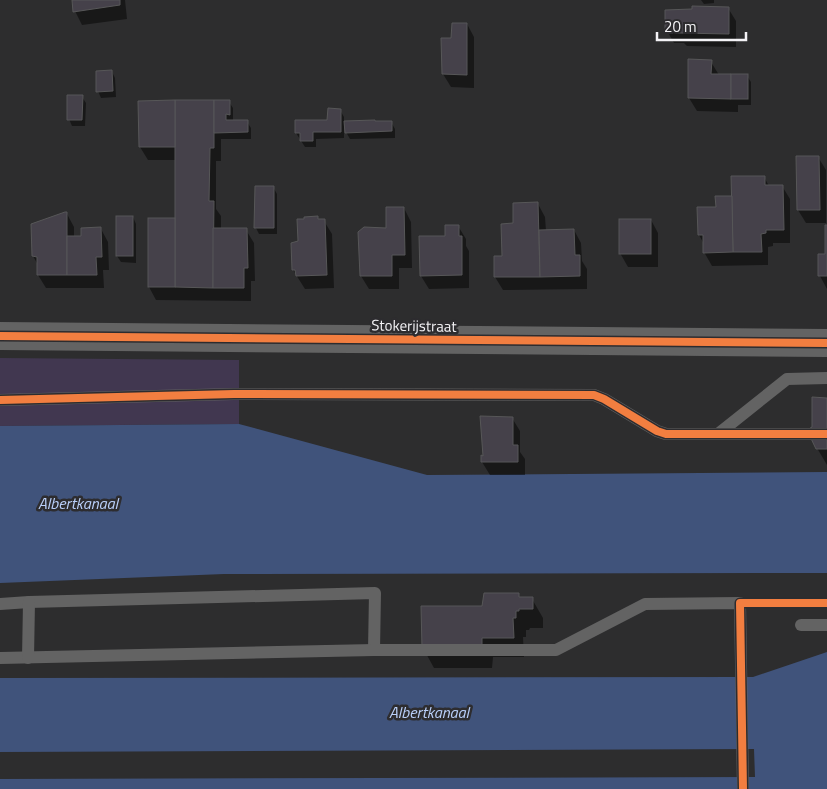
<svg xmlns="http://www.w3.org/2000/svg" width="827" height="789" viewBox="0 0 827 789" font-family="'Titillium Web',sans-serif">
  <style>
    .green { fill: #413750 }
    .water { fill: #40537b }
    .shadow { fill: #0007 }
    .building { fill: #45414a; stroke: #575758 }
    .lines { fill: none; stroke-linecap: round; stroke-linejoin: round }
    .service { stroke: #636363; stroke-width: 12 }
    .tertiary { stroke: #636363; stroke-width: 28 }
    .cycleway-casing { stroke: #2d2c2f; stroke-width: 11 }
    .cycleway { stroke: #f27e40; stroke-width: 8 }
    .labels { text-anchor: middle; stroke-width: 5; stroke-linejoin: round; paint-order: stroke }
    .street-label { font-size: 15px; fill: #f4f3f6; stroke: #2d2c2f }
    .water-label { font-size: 16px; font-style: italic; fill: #bad0fa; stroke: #2d2c2f }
  </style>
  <rect width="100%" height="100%" fill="#2d2d2e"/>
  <path class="green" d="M0,358L239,360V424L0,426Z"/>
  <g class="water">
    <path d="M239,424L427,475L827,472V573L224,574L0,583V426Z"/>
    <path d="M827,652V789H0V779L755,777L754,749L0,752V678L753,677Z"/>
  </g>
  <g class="shadow">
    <path d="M73,0H125L127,19L82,25L75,11Z"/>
    <path d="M701,0H714V3L704,4Z"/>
    <path d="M728,8L736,21V47L687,46L684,43H674L666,29Z"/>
    <path d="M467,24L474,37V88L451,87L443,74L452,40Z"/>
    <path d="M689,60L711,62L719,75L747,76L751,82V105H738V112L697,111L689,98Z"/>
    <path d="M112,72L115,78L116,97L101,98L98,91Z"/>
    <path d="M82,97L86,103L85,126H72L69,119Z"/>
    <path d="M229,102L233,108V121L247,122L251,128V139H221V161H216V209L221,216V230H246L254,243L255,281H251V301L156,300L149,287V219H176V160H148L140,147Z"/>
    <path d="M340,110L344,117V122H391L395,129V138L350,139L346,132V124H344V138L316,139V147H305L296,133L328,121Z"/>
    <path d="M818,157L826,170V223H806L798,210Z"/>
    <path d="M764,177L769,186H782L790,199V243H773V246L768,247V265L712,266L704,252V244L699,235V208H717Z"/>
    <path d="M273,187L277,194V234H259L256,228Z"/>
    <path d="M538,204L545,217L546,231L574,230L581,243L582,261L587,269V289L503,290L495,277L515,225Z"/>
    <path d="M404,208L411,222L412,268H399V289H369L361,276L387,229Z"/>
    <path d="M67,214L74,227V237H83L101,229L108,242L109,270H103L104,288H46L38,275V265L33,256Z"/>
    <path d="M133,217L136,224V263L121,262L117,256Z"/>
    <path d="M318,218L319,220L324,221L332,234L334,288L305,289L293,270L300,241Z"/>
    <path d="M651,220L658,233V267H628L620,253Z"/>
    <path d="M458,226L466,239V246L469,251V288L429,289L421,276L420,238L447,237Z"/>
    <path d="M827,226V289L820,276L827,255Z"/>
    <path d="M827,399V465L817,448L814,428Z"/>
    <path d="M512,418L520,431V452L525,459V475H490L482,462Z"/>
    <path d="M518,594L520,598L532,599L543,618V628H530L529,630H526V637H523L524,657H493L492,668H434L423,648L483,607Z"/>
  </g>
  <g class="building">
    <path d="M72,0H120V5L73,12Z"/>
    <path d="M692,6L729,7V34L678,33L677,30H665V10L692,9Z"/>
    <path d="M452,23H467V75L442,74L441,38H451Z"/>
    <path d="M688,59L712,60L711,74H731V99L688,98Z"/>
    <path d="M112,70L113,91L96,92V71Z"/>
    <rect x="731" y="74" width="17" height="25"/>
    <path d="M67,95H83L82,120H67Z"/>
    <path d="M175,100H214V148H210L209,201H214L213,288L175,287Z"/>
    <path d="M175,100V147H139L138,101Z"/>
    <path d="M214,100H230V115L226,114V120H248V132L214,133Z"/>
    <path d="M328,108L341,109V132H313V141H300V133H295V120H327Z"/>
    <path d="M375,120V121H392V131L345,133L344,121Z"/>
    <path d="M796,156H819L820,210H797Z"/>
    <path d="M731,176H765V185H783L784,230H766V233L761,234L762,252H733Z"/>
    <path d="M255,186H274V228H254Z"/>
    <path d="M715,196H732L733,252L703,253V235H698L697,207H716Z"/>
    <path d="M538,202L540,277H494V256H502L501,224L513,223V203Z"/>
    <path d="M386,207H404L405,255H392V276H360L358,232L364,227L386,228Z"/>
    <path d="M65,212H67V275H37V257L32,256L31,224Z"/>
    <rect x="116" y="216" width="17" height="40"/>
    <path d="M318,216V219H325L327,275L296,276L295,270H292L291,243L298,241L297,219H304V217Z"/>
    <rect x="148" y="218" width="27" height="69"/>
    <rect x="619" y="219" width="32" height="35"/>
    <path d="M445,225H459V236H462V275L420,276L419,236H445Z"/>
    <path d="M825,225H827V276H818V254H825Z"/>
    <path d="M101,227L102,257H96L97,275H67V236H81V228Z"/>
    <path d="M213,228H247L248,268H244V288H213Z"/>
    <path d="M574,229L575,255H580V276L540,277L539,230Z"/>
    <path d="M812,397L827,398V449H816L807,430L812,427Z"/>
    <path d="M480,416L513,417V445H518V462H481V455L483,456Z"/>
    <path d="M484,593H519V597H533V609H519V611H516V618H513L514,638H482V649L422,648L421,606H482Z"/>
  </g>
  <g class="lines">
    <g class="service">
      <path d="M0,400L234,394L594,395L604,399L657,431L666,434H827"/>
      <path d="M718,434L787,379L827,378"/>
      <path d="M0,604L29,602L375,593L374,650"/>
      <path d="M801,625H827"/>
      <path d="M0,658L374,650H556L645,604L740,603L743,789"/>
      <path d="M28,658L29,602"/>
    </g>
    <path class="tertiary" d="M0,336L827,343"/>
    <defs>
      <g id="cycleway">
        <path d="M0,336L827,343"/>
        <path d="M0,400L234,394L594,395L604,399L657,431L666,434H827"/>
        <path d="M743,789L740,603H827"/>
      </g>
    </defs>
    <use href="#cycleway" class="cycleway-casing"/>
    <use href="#cycleway" class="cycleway"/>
  </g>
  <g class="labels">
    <g class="street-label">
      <text transform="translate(414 326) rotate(1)" y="5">Stokerijstraat</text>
    </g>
    <g class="water-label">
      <text x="78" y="509">Albertkanaal</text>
      <text x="429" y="718">Albertkanaal</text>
    </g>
  </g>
  <path d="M657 32v8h89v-8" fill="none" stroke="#f4f3f6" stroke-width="2.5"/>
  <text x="664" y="32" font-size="15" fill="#f4f3f6" stroke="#2d2c2f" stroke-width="4" paint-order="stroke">20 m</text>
</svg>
